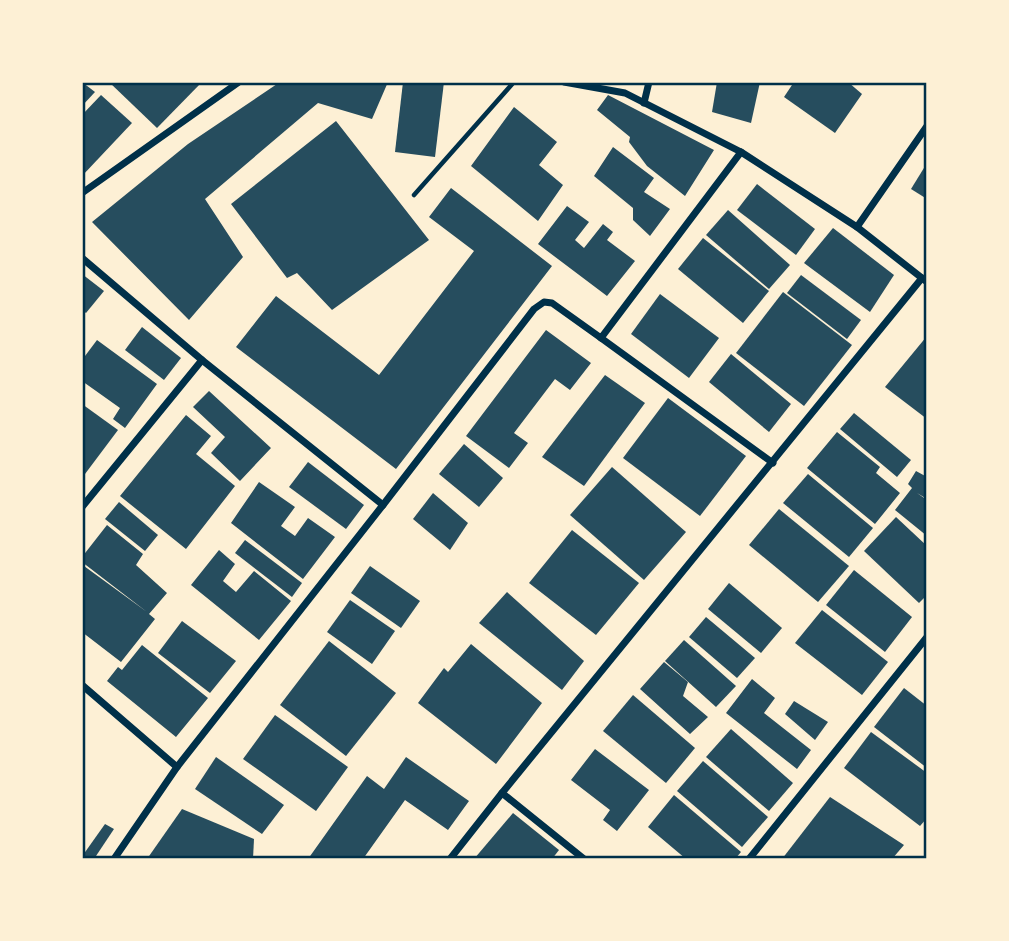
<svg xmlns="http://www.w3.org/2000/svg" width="1009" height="941" viewBox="0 0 1009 941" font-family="'Varela Round',sans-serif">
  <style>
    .building { fill: #264d5e }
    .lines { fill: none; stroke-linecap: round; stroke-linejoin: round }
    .path { stroke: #003049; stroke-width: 4.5 }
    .minor { stroke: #003049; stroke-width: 7 }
    .neatline { fill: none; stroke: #003049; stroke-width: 2.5 }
  </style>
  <rect width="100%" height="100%" fill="#fdf0d5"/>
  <g class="building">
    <path d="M82,82L95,92L82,106Z"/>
    <path d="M109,82H202L157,128Z"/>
    <path d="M280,82H388L372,119L318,103L205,199L243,257L189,320L92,222L188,144Z"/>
    <path d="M403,82H444L435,157L395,152Z"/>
    <path d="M717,82H760L751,123L712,112Z"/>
    <path d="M794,82H848L862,94L835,133L784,97Z"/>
    <path d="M101,95L132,123L82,176V115Z"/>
    <path d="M608,95L714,150L685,196L647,166L629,142L630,137L597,110Z"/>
    <path d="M514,107L557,142L539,165L563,185L538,221L471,166Z"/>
    <path d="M336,121L429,240L332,310L297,273L287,278L231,204Z"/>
    <path d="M613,147L654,178L644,192L670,209L650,236L633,220V208L594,176Z"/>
    <path d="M927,163V199L911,189Z"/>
    <path d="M757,184L815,229L796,255L737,210Z"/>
    <path d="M451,188L552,266L396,469L236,347L276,296L379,375L474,251L429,217Z"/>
    <path d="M567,206L589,222L575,240L584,248L603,224L613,232L607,240L635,261L607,296L538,244Z"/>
    <path d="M728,210L790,265L769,289L706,235Z"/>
    <path d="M833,228L894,275L870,312L804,263Z"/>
    <path d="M703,238L769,291L743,323L678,269Z"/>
    <path d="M82,274L104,291L86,313L82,310Z"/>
    <path d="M801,275L861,320L847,339L787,293Z"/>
    <path d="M783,292L852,345L804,406L736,353Z"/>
    <path d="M660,294L719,338L689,378L631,334Z"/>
    <path d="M142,327L181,358L164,380L125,350Z"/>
    <path d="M546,330L591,363L570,390L555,379L514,433L528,443L509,468L466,436Z"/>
    <path d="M927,336V419L885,387Z"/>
    <path d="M97,340L157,384L125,428L113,419L120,408L82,381V360Z"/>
    <path d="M731,354L791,404L769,432L709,382Z"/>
    <path d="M605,375L645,403L584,486L542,457Z"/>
    <path d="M209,391L271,448L240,481L211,453L225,437L193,407Z"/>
    <path d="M668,398L746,456L700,516L623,458Z"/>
    <path d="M82,404L118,430L82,478Z"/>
    <path d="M854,413L911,460L897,477L840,429Z"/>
    <path d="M186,415L211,436L196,454L235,486L186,549L120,496Z"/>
    <path d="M837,432L880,467L876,473L900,493L875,524L807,468Z"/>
    <path d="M464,444L503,478L479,507L439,474Z"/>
    <path d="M308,462L364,505L346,529L289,487Z"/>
    <path d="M612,467L686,532L644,580L570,515Z"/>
    <path d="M916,471L927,477V499L917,493L927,500V536L895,510L912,488L908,484Z"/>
    <path d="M808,474L873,528L849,557L783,503Z"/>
    <path d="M259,482L295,507L281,526L295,536L308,518L335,537L303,579L231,523Z"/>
    <path d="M433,493L468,523L450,550L413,519Z"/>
    <path d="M119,502L158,535L145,551L105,519Z"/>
    <path d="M779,509L849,566L818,602L749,545Z"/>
    <path d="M896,517L927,546V595L919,603L864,551Z"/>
    <path d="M107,525L143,554L136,565L167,593L149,614L155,619L121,662L82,632L84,566L147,612L82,562V557Z"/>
    <path d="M572,530L639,583L596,635L529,583Z"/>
    <path d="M245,540L302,583L292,597L235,553Z"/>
    <path d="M219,550L235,564L223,581L236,592L254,571L291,601L259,640L191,585Z"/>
    <path d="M370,566L420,601L401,628L351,593Z"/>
    <path d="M854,570L912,617L885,652L826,605Z"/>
    <path d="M729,583L782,628L761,653L708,609Z"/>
    <path d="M507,592L584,661L562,690L479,623Z"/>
    <path d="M350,600L395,631L372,664L327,632Z"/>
    <path d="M822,610L888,662L862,695L795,643Z"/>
    <path d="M706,617L755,658L737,678L689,637Z"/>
    <path d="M182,621L236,661L210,693L158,653Z"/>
    <path d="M684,640L736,686L716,707L665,661Z"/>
    <path d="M329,641L396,693L346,756L280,705Z"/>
    <path d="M471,644L542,703L496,764L418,703L444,668L448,672Z"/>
    <path d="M142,645L208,698L176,737L107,681L118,667L122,670Z"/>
    <path d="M664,662L688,682L683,696L708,717L690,734L640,689Z"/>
    <path d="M752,679L775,698L764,713L811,750L797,769L726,713Z"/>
    <path d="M904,688L927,706V768L874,727Z"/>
    <path d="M633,695L695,748L666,783L603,731Z"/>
    <path d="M794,701L828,722L815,740L785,714Z"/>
    <path d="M275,715L348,767L316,811L243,759Z"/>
    <path d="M731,729L793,783L769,811L706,757Z"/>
    <path d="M871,732L927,773V818L920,826L844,768Z"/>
    <path d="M595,749L649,790L617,831L603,820L610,810L571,780Z"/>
    <path d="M216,757L284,805L262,834L195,789Z"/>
    <path d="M406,757L469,801L448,830L405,800L363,859H308L367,776L384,789Z"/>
    <path d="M703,761L768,817L742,847L677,791Z"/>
    <path d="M674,795L741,852L735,859H686L648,827Z"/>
    <path d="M830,797L904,845L892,859H782Z"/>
    <path d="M182,809L254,839L253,859H147Z"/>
    <path d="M513,813L559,850L552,859H474Z"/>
    <path d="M105,824L114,829L94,859H89L83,855Z"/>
  </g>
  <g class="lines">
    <path class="path" d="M414,195L514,82"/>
    <g class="minor">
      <path d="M564,82L625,93L741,152L857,227L927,282"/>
      <path d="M644,103L649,82"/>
      <path d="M82,193L239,82"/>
      <path d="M857,227L927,126"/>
      <path d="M82,258L202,360L383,505"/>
      <path d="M601,338L773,463"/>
      <path d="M82,507L202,360"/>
      <path d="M82,685L177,767"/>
      <path d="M114,859L177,767L383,505L534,309L544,302L552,303L601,338L741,152"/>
      <path d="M450,859L502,793"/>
      <path d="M584,859L502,793L922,278"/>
      <path d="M749,859L927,637"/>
    </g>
  </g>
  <rect width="1009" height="941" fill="none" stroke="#fdf0d5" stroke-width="168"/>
  <rect x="84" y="84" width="841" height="773" class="neatline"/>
</svg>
